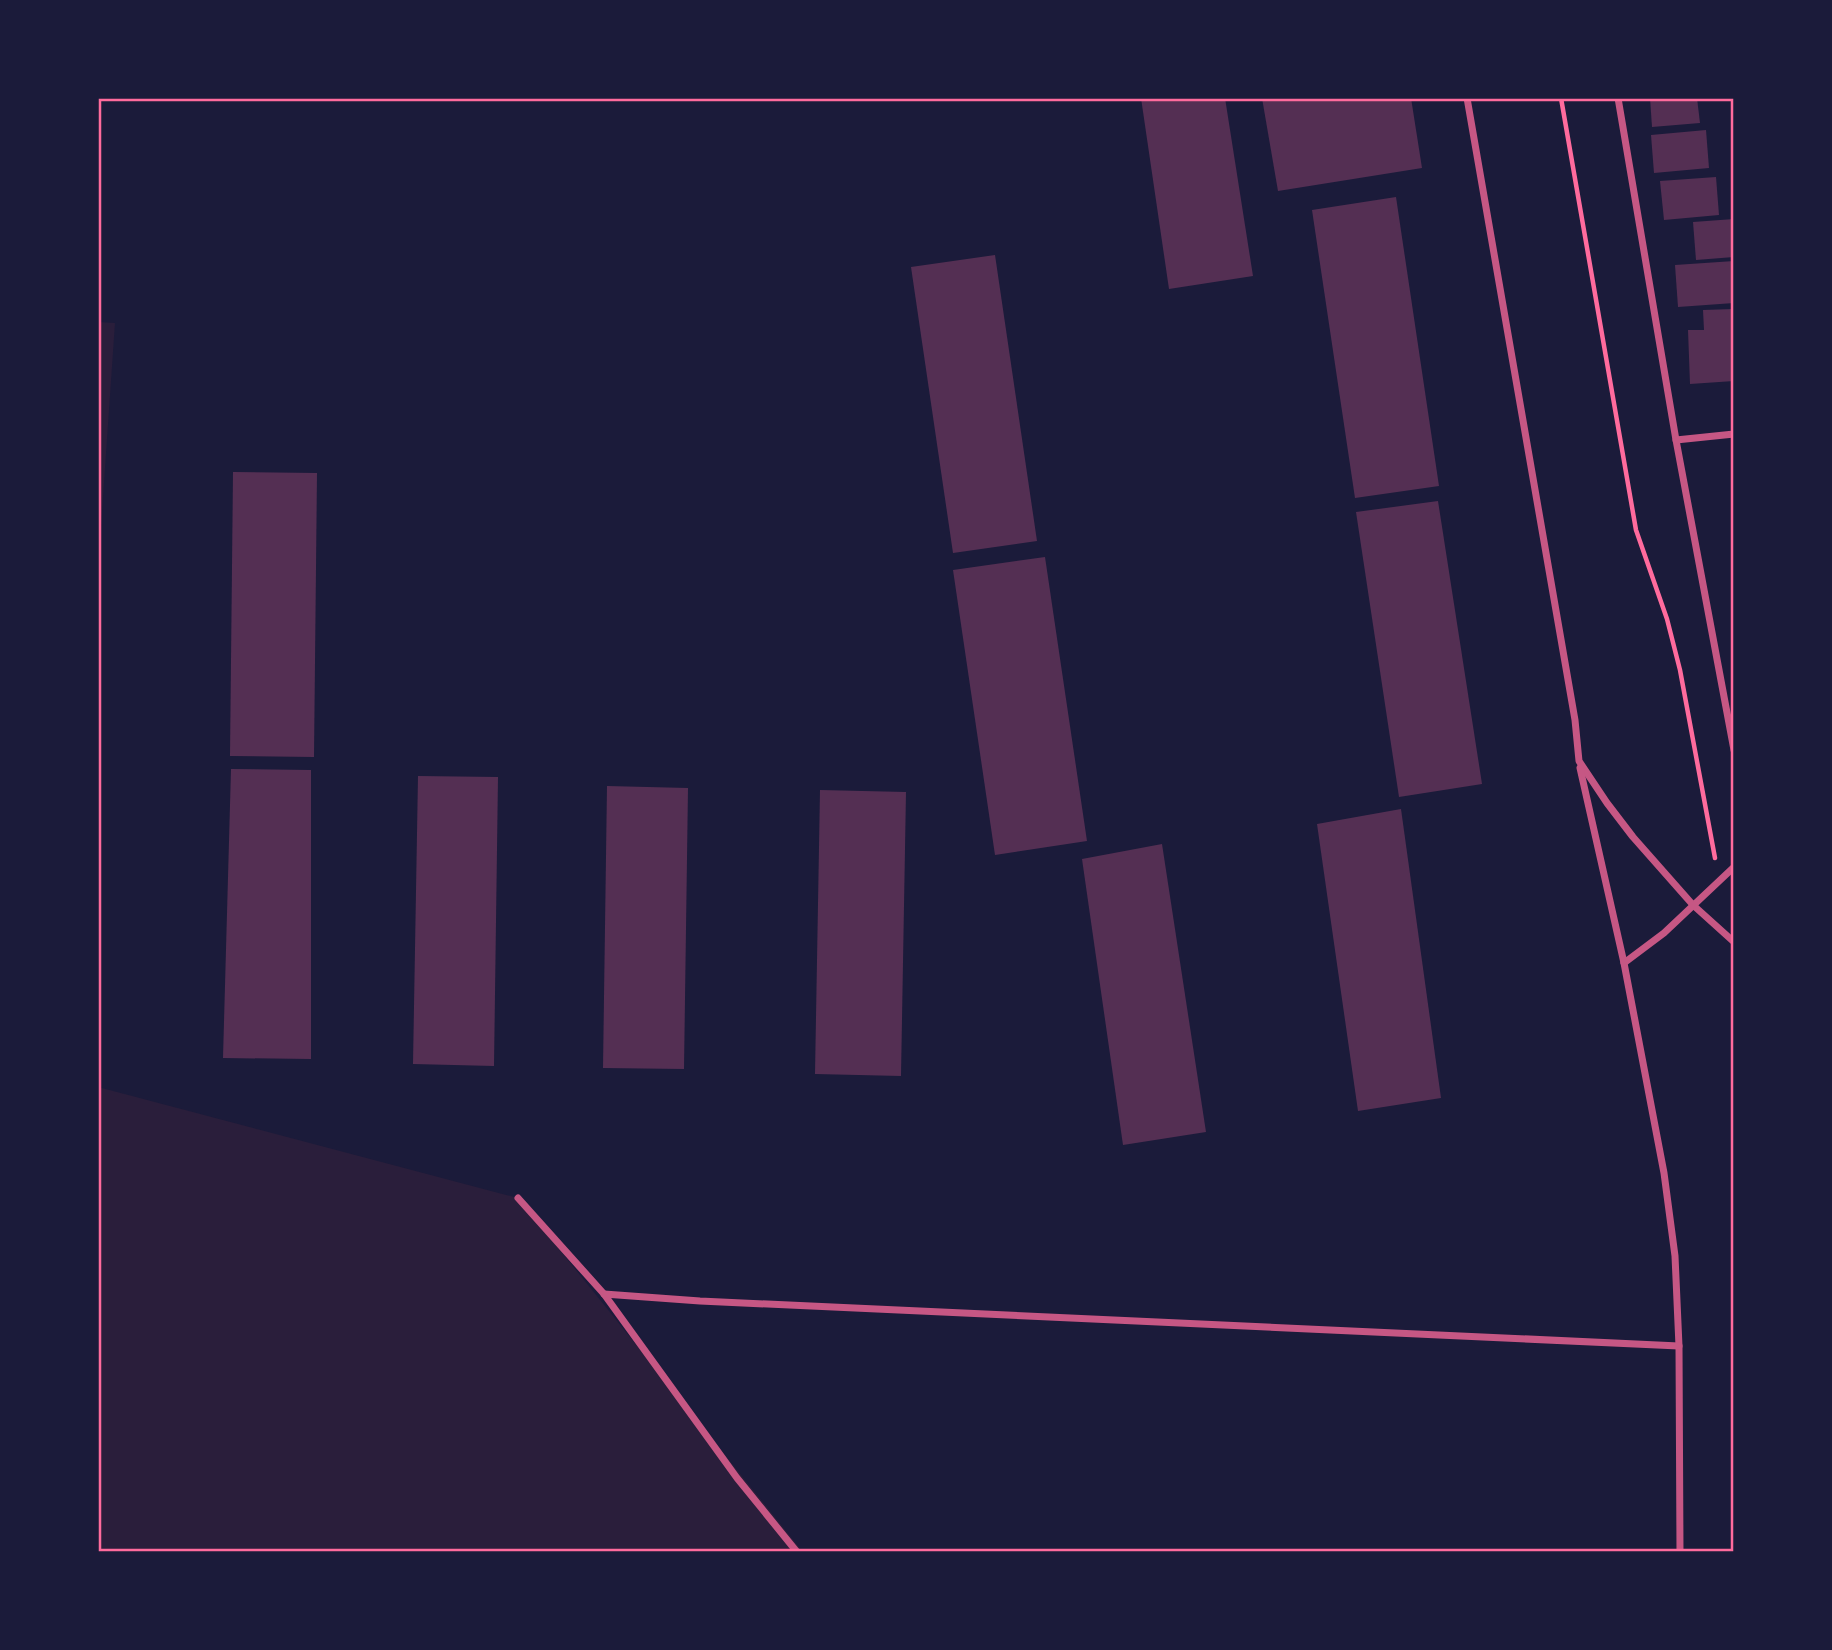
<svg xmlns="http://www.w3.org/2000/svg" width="1832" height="1650" viewBox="0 0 1832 1650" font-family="Figtree,sans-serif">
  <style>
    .green { fill: #2a1e3b }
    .building { fill: #542f53 }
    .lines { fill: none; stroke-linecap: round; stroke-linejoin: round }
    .path { stroke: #ff6b9d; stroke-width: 4.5 }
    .minor { stroke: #c65784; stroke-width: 7 }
    .neatline { fill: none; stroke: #ff6b9d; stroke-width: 2.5 }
  </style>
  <rect width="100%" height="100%" fill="#1b1b3a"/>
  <g class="green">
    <path d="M98,322L115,323L98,570Z"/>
    <path d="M98,1087L518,1198L803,1552H98Z"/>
  </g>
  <g class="building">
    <path d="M1141,98H1225L1253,276L1169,289Z"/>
    <path d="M1262,98H1411L1422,168L1278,191Z"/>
    <path d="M1650,98H1697L1700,123L1652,127Z"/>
    <path d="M1706,130L1709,168L1654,173L1651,135Z"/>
    <path d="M1716,177L1719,215L1664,220L1660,181Z"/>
    <path d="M1396,197L1439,486L1355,498L1312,210Z"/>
    <path d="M1734,219V257L1696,260L1693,222Z"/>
    <path d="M995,255L1037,541L953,553L911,267Z"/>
    <path d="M1734,261V303L1678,307L1675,265Z"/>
    <path d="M1734,309V381L1690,384L1688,330H1704L1703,310Z"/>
    <path d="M233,472L317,473L314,757L230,756Z"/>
    <path d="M1438,501L1482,784L1399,797L1356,512Z"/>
    <path d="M1045,557L1087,841L995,855L953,570Z"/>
    <path d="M231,769L311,770V1059L223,1058Z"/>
    <path d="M418,776L498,777L494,1066L413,1064Z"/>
    <path d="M607,786L688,788L684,1069L603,1068Z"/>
    <path d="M820,790L906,792L901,1076L815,1074Z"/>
    <path d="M1401,809L1441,1098L1358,1111L1317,824Z"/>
    <path d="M1162,844L1206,1132L1123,1145L1082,859Z"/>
  </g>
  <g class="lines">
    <path class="path" d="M1561,98L1636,530L1667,619L1680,670L1715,858"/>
    <g class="minor">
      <path d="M1467,98L1575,720L1579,761L1607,803L1633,837L1693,905L1734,942"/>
      <path d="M1618,98L1676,440L1734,750"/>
      <path d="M1676,440L1734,434"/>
      <path d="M1580,768L1624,963L1664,1173L1675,1256L1679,1346L1680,1552"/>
      <path d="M1624,963L1664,933L1734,867"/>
      <path d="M518,1198L604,1294L737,1478L797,1552"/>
      <path d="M604,1294L700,1301L1679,1346"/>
    </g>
  </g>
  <rect width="1832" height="1650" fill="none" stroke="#1b1b3a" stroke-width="200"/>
  <rect x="100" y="100" width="1632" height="1450" class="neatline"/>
</svg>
